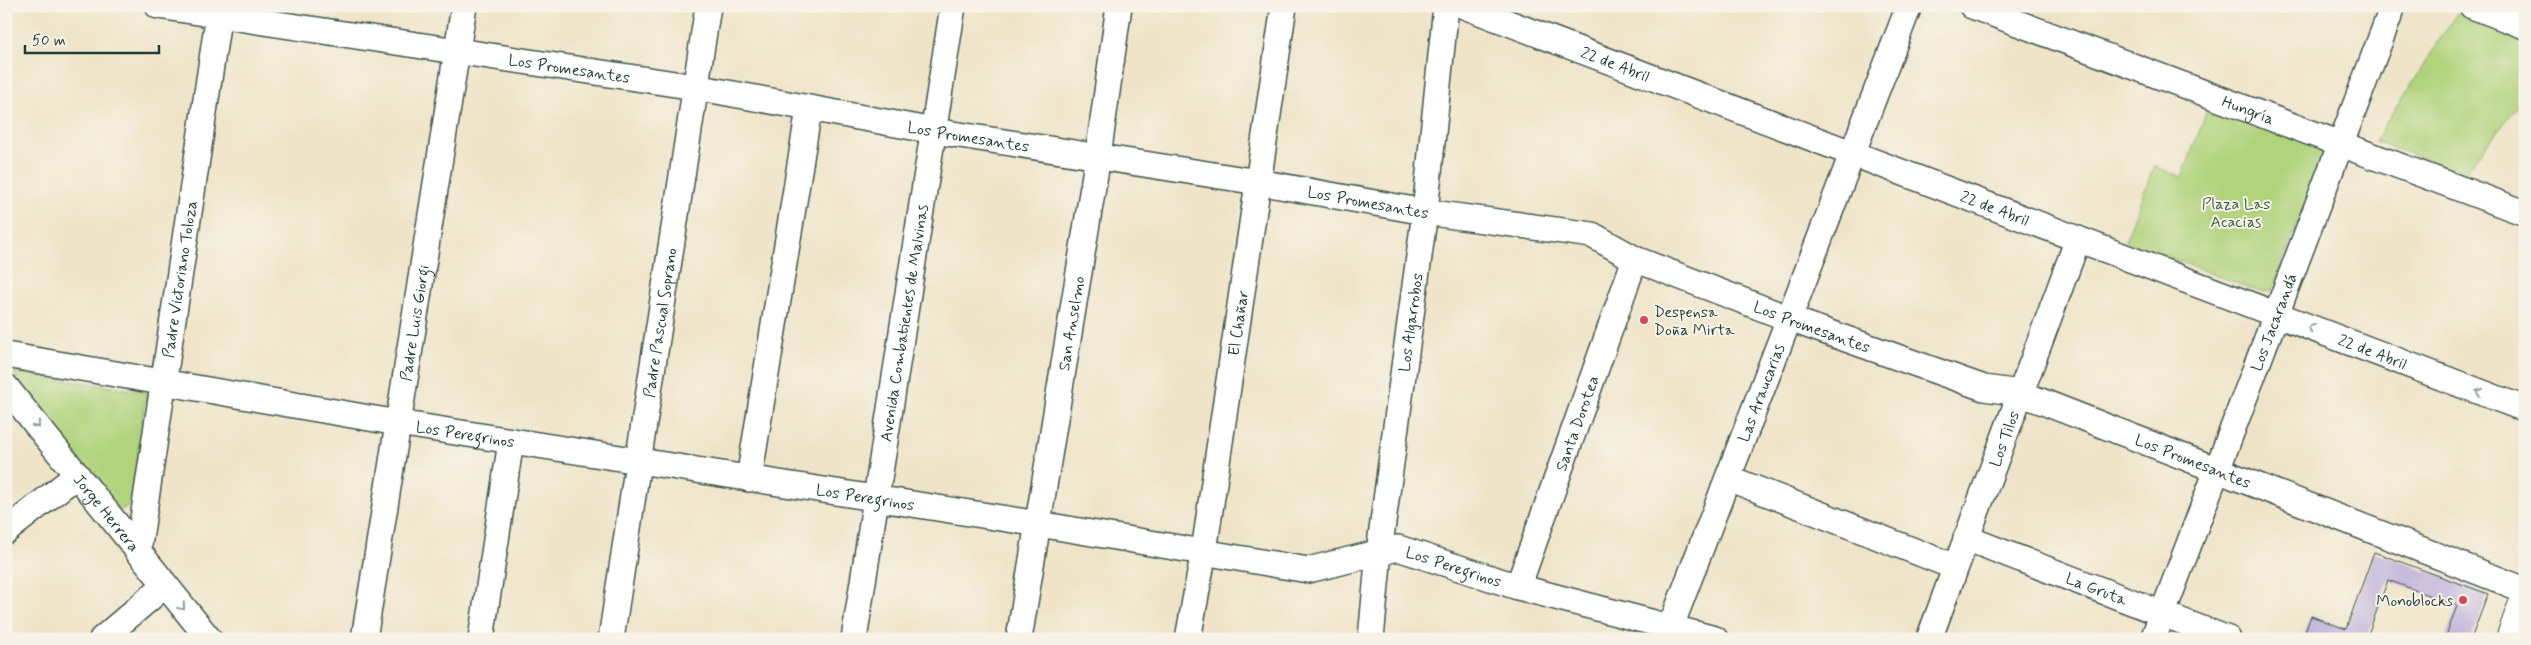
<svg xmlns="http://www.w3.org/2000/svg" width="2531" height="645" viewBox="0 0 2531 645" font-family="Mynerve,sans-serif">
  <style>
    .green { fill: #b0d37c; stroke: #688858 }
    .building { fill: #bbadda }
    .lines { fill: none; stroke-linecap: round; stroke-linejoin: round }
    .minor-casing { stroke: #3e564a; stroke-width: 28 }
    .major-casing { stroke: #3e564a; stroke-width: 30 }
    .minor { stroke: #fff; stroke-width: 25 }
    .major { stroke: #fff; stroke-width: 28 }
    .oneway { stroke: #8f9e9a }
    .poi-dot { fill: #d1495b; stroke: #f7f3e8; stroke-width: 2 }
    .labels { text-anchor: middle; stroke-width: 4; stroke-linejoin: round; paint-order: stroke }
    .street-label { font-size: 16px; fill: #1f3d34; stroke: #f7f3e8 }
    .park-label { font-size: 16px; fill: #3c5b42; stroke: #f7f3e8 }
    .poi-label { font-size: 16px; fill: #1f3d34; stroke: #f7f3e8; text-anchor: start }
  </style>
  <rect width="100%" height="100%" fill="#f7f3e8"/>
  <filter id="ink" filterUnits="userSpaceOnUse"><feTurbulence type="fractalNoise" baseFrequency=".02" numOctaves="2"/><feDisplacementMap in="SourceGraphic" scale="10" xChannelSelector="R" yChannelSelector="G"/><feConvolveMatrix kernelMatrix="1 2 1 2 8 2 1 2 1" color-interpolation-filters="sRGB"/></filter>
  <filter id="wash" filterUnits="userSpaceOnUse"><feTurbulence type="fractalNoise" baseFrequency=".0096" numOctaves="4" result="noise"/><feDisplacementMap in="SourceGraphic" scale="20" xChannelSelector="R" yChannelSelector="G"/><feGaussianBlur stdDeviation="1.12" result="paint"/><feColorMatrix in="noise" values="0 0 0 0 0 0 0 0 0 0 0 0 0 0 0 0 0 1.4 0 .05"/><feComposite in="paint" operator="in"/></filter>
  <g filter="url(#wash)">
    <rect width="100%" height="100%" fill="#efe4c8"/>
    <g class="green">
      <path d="M2457,13L2525,41V97L2464,174L2375,141Z"/>
      <path d="M2209,105L2318,147L2324,153L2272,291L2260,292L2125,241L2154,166L2182,177Z"/>
      <path d="M13,372L147,392L130,505L119,511Z"/>
    </g>
    <g id="blocks">
      <path class="building" d="M2374,552L2488,594L2471,639H2445L2457,606L2388,580L2367,637L2369,639H2302L2311,616L2346,629Z"/>
    </g>
  </g>
  <g filter="url(#ink)">
    <use href="#blocks" fill-opacity="0" stroke="#3e564a" stroke-width="1"/>
    <g class="lines">
      <defs>
        <g id="minor">
          <path id="s1" d="M158,6L695,87L934,131L1258,182L1425,212L1592,235L1635,259L1790,319L1984,388L2020,393L2525,590"/>
          <path id="s2" d="M1464,6L2525,409"/>
          <path id="s3" d="M1972,6L2525,213"/>
          <path d="M2472,6L2525,26"/>
          <path id="s4" d="M6,355L398,423L1039,524L1308,570L1398,548L1518,587L1715,639"/>
          <path id="s5" d="M6,387L209,639"/>
          <path d="M1728,478L1955,567"/>
          <path d="M749,479L809,109"/>
          <path d="M6,531L77,475"/>
          <path id="s6" d="M1966,538L2228,639"/>
          <path id="s7" d="M138,552L220,6"/>
          <path id="s8" d="M1518,587L1635,259"/>
          <path d="M102,639L164,586"/>
          <path id="s9" d="M364,639L464,6"/>
          <path d="M481,639L511,441"/>
          <path id="s10" d="M611,639L708,6"/>
          <path id="s11" d="M854,639L953,6"/>
          <path id="s12" d="M1019,639L1098,156L1119,6"/>
          <path id="s13" d="M1188,639L1204,551L1284,6"/>
          <path id="s14" d="M1371,639L1379,552L1425,212L1446,6"/>
          <path id="s15" d="M1666,639L1909,6"/>
          <path id="s16" d="M1929,639L2078,239"/>
          <path id="s17" d="M2153,639L2393,6"/>
        </g>
        <path id="major" d="M2510,639L2525,598"/>
      </defs>
      <use href="#minor" class="minor-casing"/>
      <use href="#major" class="major-casing"/>
      <use href="#minor" class="minor"/>
      <use href="#major" class="major"/>
    </g>
    <defs><path id="oneway-chevron" d="M-2-3.5L2.5 0L-2 3.5" fill="none" stroke-width="1.6" stroke-linecap="round" stroke-linejoin="round" transform="scale(1.25)"/></defs>
    <g class="oneway">
      <use href="#oneway-chevron" transform="translate(2311 328) rotate(-159)"/>
      <use href="#oneway-chevron" transform="translate(2479 392) rotate(-159)"/>
      <use href="#oneway-chevron" transform="translate(37 425) rotate(51)"/>
      <use href="#oneway-chevron" transform="translate(182 607) rotate(50)"/>
    </g>
  </g>
  <g class="poi-dot">
    <circle cx="1644" cy="320" r="5"/>
    <circle cx="2463" cy="600" r="5"/>
  </g>
  <g class="labels">
    <g class="street-label">
      <text dy="6" stroke="none"><textPath href="#s2" startOffset="162">22 de Abril</textPath></text>
      <text dy="6" stroke="none"><textPath href="#s1" startOffset="416">Los Promesantes</textPath></text>
      <text dy="6" stroke="none"><textPath href="#s3" startOffset="295">Hungría</textPath></text>
      <text dy="6" stroke="none"><textPath href="#s1" startOffset="821">Los Promesantes</textPath></text>
      <text dy="6" stroke="none"><textPath href="#s1" startOffset="1226">Los Promesantes</textPath></text>
      <text dy="6" stroke="none"><textPath href="#s2" startOffset="568">22 de Abril</textPath></text>
      <text dy="6" stroke="none"><textPath href="#s7" startOffset="276">Padre Victoriano Toloza</textPath></text>
      <text dy="6" stroke="none"><textPath href="#s9" startOffset="320">Padre Luis Giorgi</textPath></text>
      <text dy="6" stroke="none"><textPath href="#s10" startOffset="320">Padre Pascual Soprano</textPath></text>
      <text dy="6" stroke="none"><textPath href="#s11" startOffset="320">Avenida Combatientes de Malvinas</textPath></text>
      <text dy="6" stroke="none"><textPath href="#s12" startOffset="320">San Anselmo</textPath></text>
      <text dy="6" stroke="none"><textPath href="#s13" startOffset="320">El Chañar</textPath></text>
      <text dy="6" stroke="none"><textPath href="#s14" startOffset="319">Los Algarrobos</textPath></text>
      <text dy="6" stroke="none"><textPath href="#s17" startOffset="339">Los Jacarandá</textPath></text>
      <text dy="6" stroke="none"><textPath href="#s1" startOffset="1691">Los Promesantes</textPath></text>
      <text dy="6" stroke="none"><textPath href="#s2" startOffset="972">22 de Abril</textPath></text>
      <text dy="6" stroke="none"><textPath href="#s15" startOffset="264">Las Araucarias</textPath></text>
      <text dy="6" stroke="none"><textPath href="#s8" startOffset="174">Santa Dorotea</textPath></text>
      <text dy="6" stroke="none"><textPath href="#s4" startOffset="466">Los Peregrinos</textPath></text>
      <text dy="6" stroke="none"><textPath href="#s16" startOffset="214">Los Tilos</textPath></text>
      <text dy="6" stroke="none"><textPath href="#s1" startOffset="2096">Los Promesantes</textPath></text>
      <text dy="6" stroke="none"><textPath href="#s4" startOffset="871">Los Peregrinos</textPath></text>
      <text dy="6" stroke="none"><textPath href="#s5" startOffset="161">Jorge Herrera</textPath></text>
      <text dy="6" stroke="none"><textPath href="#s4" startOffset="1471">Los Peregrinos</textPath></text>
      <text dy="6" stroke="none"><textPath href="#s6" startOffset="140">La Gruta</textPath></text>
    </g>
    <g class="park-label">
      <text x="2236" y="209">Plaza Las<tspan x="2236" dy="18">Acacias</tspan></text>
    </g>
    <g class="poi-label">
      <text x="1654" y="317">Despensa<tspan x="1654" dy="18">Doña Mirta</tspan></text>
      <text x="2453" y="606" text-anchor="end">Monoblocks</text>
    </g>
  </g>
  <rect width="2531" height="645" fill="none" stroke="#f7f3e8" stroke-width="25"/>
  <path d="M25 45v8h134v-8" fill="none" stroke="#1f3d34" stroke-width="2.5"/>
  <text x="32" y="45" font-size="15" fill="#1f3d34" stroke="#f7f3e8" stroke-width="4" paint-order="stroke">50 m</text>
</svg>
